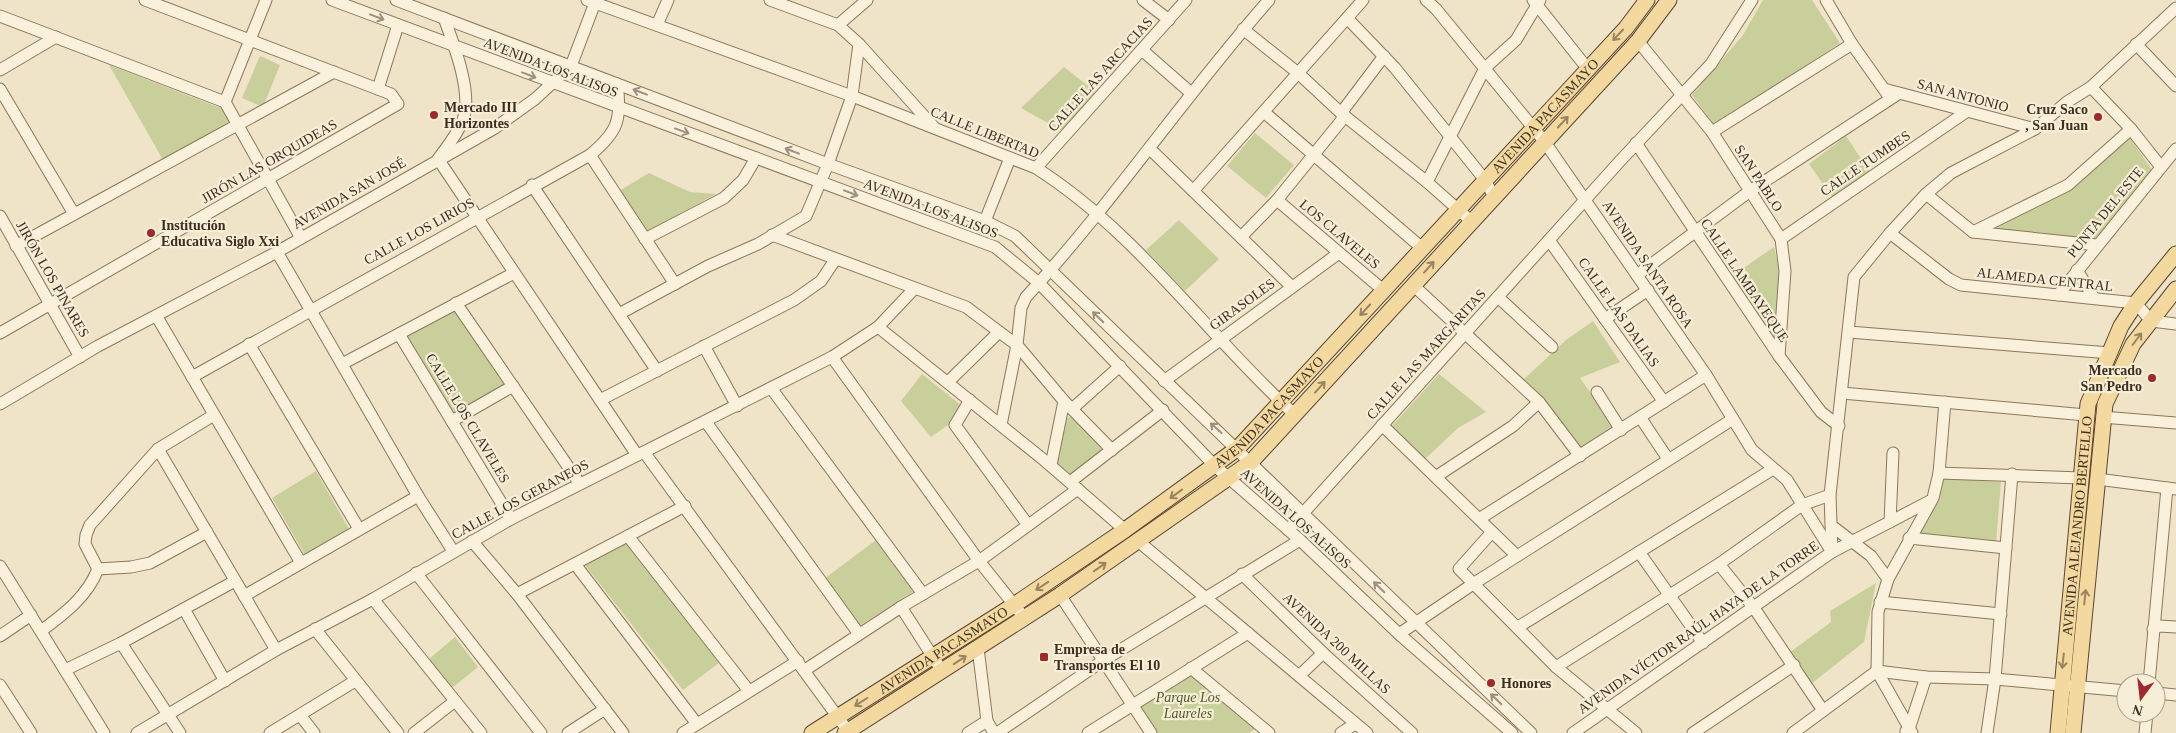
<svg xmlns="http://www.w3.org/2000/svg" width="2176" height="733" viewBox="0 0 2176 733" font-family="'Times New Roman',serif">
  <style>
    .green { fill: #c9cf9b }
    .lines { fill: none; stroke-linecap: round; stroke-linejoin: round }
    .minor-casing { stroke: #8d765c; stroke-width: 13 }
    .major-casing { stroke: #5b4430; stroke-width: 17 }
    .minor { stroke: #faf1dc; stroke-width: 11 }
    .major { stroke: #f3d9a0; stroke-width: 15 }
    .oneway { stroke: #9c907e }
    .oneway2 { stroke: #988460 }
    .poi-dot { fill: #9e2a2b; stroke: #f7eed8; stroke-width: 2 }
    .labels { text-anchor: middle; stroke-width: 4.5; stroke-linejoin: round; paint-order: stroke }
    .street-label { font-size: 14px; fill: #3d2e20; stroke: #f7eed8 }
    .poi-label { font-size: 14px; font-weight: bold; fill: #3d2e20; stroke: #f7eed8; text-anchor: start }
    .park-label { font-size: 14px; font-style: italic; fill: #4d5a26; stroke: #f7eed8 }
  </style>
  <rect width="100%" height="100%" fill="#f0e4c8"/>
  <g class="green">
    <path d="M1763,0H1812L1840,43L1714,125L1692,95L1743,35Z"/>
    <path d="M260,56L280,65L263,107L242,98Z"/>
    <path d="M109,65L223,109L230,121L163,160Z"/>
    <path d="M1064,67L1097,93L1062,131L1021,108Z"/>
    <path d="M1255,133L1294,165L1266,198L1227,166Z"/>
    <path d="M1846,136L1870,172L1833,198L1809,164Z"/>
    <path d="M2130,138L2152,170L2096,240L1973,232L2071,188Z"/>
    <path d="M649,173L690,192L716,194L646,232L619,191Z"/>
    <path d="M1179,220L1219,259L1185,291L1146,250Z"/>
    <path d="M1774,247L1779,268L1775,343L1732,276Z"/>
    <path d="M456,308L510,390L457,422L404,335Z"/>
    <path d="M1593,321L1620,362L1580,378L1616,429L1582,452L1523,380L1566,340Z"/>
    <path d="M922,374L962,406L951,423L931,437L901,401Z"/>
    <path d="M1439,374L1486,412L1458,428L1424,460L1390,428Z"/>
    <path d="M1071,417L1075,418L1100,443L1101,450L1071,474L1057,463L1067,418Z"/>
    <path d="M316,471L349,529L305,555L272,498Z"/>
    <path d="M1944,478L2001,482L1996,543L1916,536L1939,501Z"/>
    <path d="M876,540L914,591L859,626L824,579Z"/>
    <path d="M630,542L719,663L683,690L585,565Z"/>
    <path d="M1876,583L1864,642L1811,684L1789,653L1831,622L1830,611Z"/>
    <path d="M455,637L478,667L452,688L428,660Z"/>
    <path d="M1191,671L1257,728L1249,733H1155L1137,705Z"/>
  </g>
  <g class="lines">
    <defs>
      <g id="minor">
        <path d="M332,0L995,247L1039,283L1215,466L1300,540L1399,634L1512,733"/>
        <path d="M396,0L828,164L985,221L1015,236L1531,733"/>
        <path d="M587,0L852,96L1036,168C1137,232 1207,335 1295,415"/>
        <path d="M770,0L838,25L859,44L933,126"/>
        <path d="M1143,0L1169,20"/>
        <path d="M1426,0L1436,9L1544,141L1706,375L1752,450L1787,480L1832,552"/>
        <path d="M1533,0L1587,68"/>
        <path d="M1826,0L1852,44L1888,95"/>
        <path d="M0,16L225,102L301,238"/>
        <path d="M444,18C454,45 473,93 463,120C457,135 447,147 438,159L637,455"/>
        <path d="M1347,18L1395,68L1485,180L1494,197"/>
        <path d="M657,25L668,0"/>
        <path d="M838,25L867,0"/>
        <path d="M1243,29L1298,73L1341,113L1427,182L1471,221"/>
        <path d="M1638,41L1712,132L1781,239L1785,271L1779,356"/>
        <path d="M2136,44L2176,86"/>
        <path d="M1142,50L1191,93"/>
        <path d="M0,70L56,37"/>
        <path d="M2091,87L2131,129L2161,167"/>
        <path d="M0,89L74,214"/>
        <path d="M378,89L398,25"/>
        <path d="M1884,89L2035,129"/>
        <path d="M225,102L266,0"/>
        <path d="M1264,112L1422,248"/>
        <path d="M1341,113L1384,56"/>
        <path d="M1712,132L1852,44"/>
        <path d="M1636,143L1779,356L1821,412L1839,426"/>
        <path d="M1150,149L1292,287"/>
        <path d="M590,155L675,284"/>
        <path d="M1036,168L1186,0"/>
        <path d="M1427,182L1485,68L1516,40L1540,0"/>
        <path d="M532,185L657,371"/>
        <path d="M1193,191L1363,0"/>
        <path d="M1926,194L1973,232L2097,245"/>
        <path d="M1277,200L1383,290"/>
        <path d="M0,216L80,357"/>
        <path d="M985,221L1010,158"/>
        <path d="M1973,232L2068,185L2131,129"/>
        <path d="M1890,233L1949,279L1961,285L2136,303L2151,321L2176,324"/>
        <path d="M772,235L966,307L1017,345L1064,401L1112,450"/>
        <path d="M1241,237L1277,200L1345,116"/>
        <path d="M645,239L724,198L743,180L756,158"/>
        <path d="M1781,239L1966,112"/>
        <path d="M1549,240L1664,402"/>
        <path d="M16,246L334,72"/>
        <path d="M277,252L418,496L453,551"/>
        <path d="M2077,270L2094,298"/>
        <path d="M1637,275L1750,191L1898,94"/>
        <path d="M1413,285L1539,402L1580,456"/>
        <path d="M2058,295L2176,149"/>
        <path d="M1498,297L1552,347"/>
        <path d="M456,303L580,484"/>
        <path d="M619,314L708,266L758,244L806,216L828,164L852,96L859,44"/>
        <path d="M157,317L301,563"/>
        <path d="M1605,319L1648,290"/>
        <path d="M878,327L1044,460L1125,530"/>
        <path d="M1849,332L2110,353"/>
        <path d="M0,333L398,104L391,94L145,0"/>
        <path d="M399,334L511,519"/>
        <path d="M249,344L359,529"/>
        <path d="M704,346L737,406"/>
        <path d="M832,357L979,561L1019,611"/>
        <path d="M342,364L514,273"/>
        <path d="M192,377L590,155C618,132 622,119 617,84"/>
        <path d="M1164,381L1339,253"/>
        <path d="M948,382L999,332"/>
        <path d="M771,388L923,594"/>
        <path d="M1597,392L1621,430"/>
        <path d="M1842,393L2086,415"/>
        <path d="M600,400L794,300L821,281L835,260"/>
        <path d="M970,400L955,425L1028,525"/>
        <path d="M0,404L98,346L277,252L495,128L535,99L571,66L596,0"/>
        <path d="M1072,409L1120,366"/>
        <path d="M1640,417L1668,459"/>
        <path d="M2102,417L2176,423"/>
        <path d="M452,421L513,386"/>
        <path d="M706,422L859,634"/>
        <path d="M1001,425L1017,345L1021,308L1026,297C1113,203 1184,96 1269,0"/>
        <path d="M1382,425L1517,556"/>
        <path d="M158,449L276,650"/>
        <path d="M644,452L848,731"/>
        <path d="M1051,465L1064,401"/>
        <path d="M1939,473L2081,478"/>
        <path d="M1437,476L1513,426L1539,402"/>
        <path d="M2097,479L2176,489"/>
        <path d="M1070,482L1163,410"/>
        <path d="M1479,519L1706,375"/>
        <path d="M1890,522L1893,453"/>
        <path d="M1832,526L1871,556L1888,579"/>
        <path d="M1288,530L1620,161L1711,64L1752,0"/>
        <path d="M1492,532L1459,569L1556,667L1636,733"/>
        <path d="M628,536L749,691"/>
        <path d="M1909,538L2006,548"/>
        <path d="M472,541L517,594L623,733"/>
        <path d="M1138,541L1367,733"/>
        <path d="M1639,552L1703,643"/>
        <path d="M1832,552L1830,495L1854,277L1890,233L1926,194L1951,173L2035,129L2067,102L2091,87L2176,8"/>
        <path d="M575,564L697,724"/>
        <path d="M1719,564L1754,608L1822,709"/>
        <path d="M0,566L104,733"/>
        <path d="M98,569L131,567L150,563L207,532"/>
        <path d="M416,573L541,733"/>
        <path d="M1242,574L1323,653L1412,733"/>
        <path d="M517,594L685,506"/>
        <path d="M1060,595L1151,733"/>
        <path d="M244,596L418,496"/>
        <path d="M373,599L481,733"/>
        <path d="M1880,602L2001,614"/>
        <path d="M901,607L942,671"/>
        <path d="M184,609L225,681"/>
        <path d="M1518,627L1773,469"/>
        <path d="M315,629L398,733"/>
        <path d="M2153,629L2159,626L2176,627"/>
        <path d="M41,631C64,614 87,597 98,569L85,544L86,535L90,525L158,449L214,415"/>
        <path d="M1399,634L1473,584L1733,419"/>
        <path d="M0,636L31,615"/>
        <path d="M121,643L180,733"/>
        <path d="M978,648L987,721L994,733"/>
        <path d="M1556,667L1719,564L1802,505L1830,495"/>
        <path d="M1191,668L1269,733"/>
        <path d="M65,670L121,643L235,581"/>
        <path d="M805,670L901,607L979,561L1078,489"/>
        <path d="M1299,676L1323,653"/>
        <path d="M2149,683L2167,488"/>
        <path d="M0,685L31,733"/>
        <path d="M2156,693L2176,695"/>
        <path d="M300,715L314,733"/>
        <path d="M1906,731L1909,729L1926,677"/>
        <path d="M137,733L276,650L373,599L511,519L832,357L878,327L914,289"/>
        <path d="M270,733L355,681"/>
        <path d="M414,733L455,701"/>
        <path d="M568,733L605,709"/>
        <path d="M683,733L798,661"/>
        <path d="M968,733L987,721"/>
        <path d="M997,733L1104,660L1300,540"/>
        <path d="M1088,733L1248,633"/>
        <path d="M1341,733L1355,724"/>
        <path d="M1573,733L1832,552L1930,501"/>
        <path d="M1693,733L1794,665"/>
        <path d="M1793,733L1877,671L1926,677L1995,679L2126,691"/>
        <path d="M1912,733L1877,671L1878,612L1888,579L1933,498L1939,473L1945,402"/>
        <path d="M1987,733L1995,679L2012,474"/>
        <path d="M2145,733L2147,713"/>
      </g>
      <g id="major">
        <path id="s1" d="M812,733L1014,605L1125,530L1238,448L1626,28L1647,0"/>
        <path d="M845,733L1060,595L1251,462L1638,41L1669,0"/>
        <path id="s2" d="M2058,733L2088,404L2121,326L2136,303L2176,254"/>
        <path d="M2073,733L2105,404L2133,344L2176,289"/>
      </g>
    </defs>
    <use href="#minor" class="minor-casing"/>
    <use href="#major" class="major-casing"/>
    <use href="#minor" class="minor"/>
    <use href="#major" class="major"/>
  </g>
  <defs><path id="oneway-shaft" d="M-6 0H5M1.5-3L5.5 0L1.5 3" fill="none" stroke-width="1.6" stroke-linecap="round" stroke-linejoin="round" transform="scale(1.25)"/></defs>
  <g class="oneway">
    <use href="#oneway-shaft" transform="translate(377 17) rotate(21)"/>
    <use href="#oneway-shaft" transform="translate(529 75) rotate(21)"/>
    <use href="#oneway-shaft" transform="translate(640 92) rotate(-159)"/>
    <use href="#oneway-shaft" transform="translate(682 131) rotate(20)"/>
    <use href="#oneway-shaft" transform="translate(792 151) rotate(-159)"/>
    <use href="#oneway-shaft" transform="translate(851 193) rotate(21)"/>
    <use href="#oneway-shaft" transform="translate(1098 317) rotate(-136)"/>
    <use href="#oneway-shaft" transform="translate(1216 428) rotate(-138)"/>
    <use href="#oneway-shaft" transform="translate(1379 587) rotate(-136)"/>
    <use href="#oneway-shaft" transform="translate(1496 699) rotate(-136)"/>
  </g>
  <g class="oneway2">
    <use href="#oneway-shaft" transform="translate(1618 35) rotate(133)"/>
    <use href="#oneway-shaft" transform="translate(1563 122) rotate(-47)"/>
    <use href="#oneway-shaft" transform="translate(1429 267) rotate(-48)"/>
    <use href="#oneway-shaft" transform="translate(1365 310) rotate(133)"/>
    <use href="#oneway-shaft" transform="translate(2137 339) rotate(-53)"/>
    <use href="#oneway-shaft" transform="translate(1320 387) rotate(-48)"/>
    <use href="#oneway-shaft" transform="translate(1176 494) rotate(144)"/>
    <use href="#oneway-shaft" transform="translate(1100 567) rotate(-35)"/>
    <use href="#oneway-shaft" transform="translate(1042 586) rotate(146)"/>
    <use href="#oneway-shaft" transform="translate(2085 597) rotate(-84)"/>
    <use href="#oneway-shaft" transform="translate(960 660) rotate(-33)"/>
    <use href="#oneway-shaft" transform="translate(2063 661) rotate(96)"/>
    <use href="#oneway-shaft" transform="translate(861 702) rotate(148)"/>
  </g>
  <g class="poi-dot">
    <circle cx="434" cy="115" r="5"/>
    <circle cx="2098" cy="117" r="5"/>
    <circle cx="151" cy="233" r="5"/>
    <circle cx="2152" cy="378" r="5"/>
    <rect x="1039" y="652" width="10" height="10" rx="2.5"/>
    <circle cx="1491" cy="683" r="5"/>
  </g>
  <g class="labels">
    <g class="street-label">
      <text transform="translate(551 67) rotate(21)" y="5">AVENIDA LOS ALISOS</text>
      <text transform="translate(1100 74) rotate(-48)" y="5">CALLE LAS ARCACIAS</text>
      <text transform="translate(1963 95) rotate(15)" y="5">SAN ANTONIO</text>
      <text dy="5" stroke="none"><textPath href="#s1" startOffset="965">AVENIDA PACASMAYO</textPath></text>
      <text transform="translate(985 132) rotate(22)" y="5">CALLE LIBERTAD</text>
      <text transform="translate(269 161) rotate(-30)" y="5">JIRÓN LAS ORQUIDEAS</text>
      <text transform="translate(1865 163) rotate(-34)" y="5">CALLE TUMBES</text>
      <text transform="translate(1759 178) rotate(57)" y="5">SAN PABLO</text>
      <text transform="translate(349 193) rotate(-30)" y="5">AVENIDA SAN JOSÉ</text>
      <text transform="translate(931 208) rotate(21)" y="5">AVENIDA LOS ALISOS</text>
      <text transform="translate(2105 212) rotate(-51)" y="5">PUNTA DEL ESTE</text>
      <text transform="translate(419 231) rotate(-29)" y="5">CALLE LOS LIRIOS</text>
      <text transform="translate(1340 234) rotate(40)" y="5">LOS CLAVELES</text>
      <text transform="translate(1648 264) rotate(56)" y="5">AVENIDA SANTA ROSA</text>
      <text transform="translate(53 279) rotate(60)" y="5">JIRÓN LOS PINARES</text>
      <text transform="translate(2045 279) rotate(6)" y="5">ALAMEDA CENTRAL</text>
      <text transform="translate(1745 280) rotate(56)" y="5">CALLE LAMBAYEQUE</text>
      <text transform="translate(1242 304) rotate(-36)" y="5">GIRASOLES</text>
      <text transform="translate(1619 312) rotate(55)" y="5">CALLE LAS DALIAS</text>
      <text transform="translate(1426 354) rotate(-48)" y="5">CALLE LAS MARGARITAS</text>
      <text dy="5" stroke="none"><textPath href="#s1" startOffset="560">AVENIDA PACASMAYO</textPath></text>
      <text transform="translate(468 418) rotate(59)" y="5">CALLE LOS CLAVELES</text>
      <text transform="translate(520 499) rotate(-28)" y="5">CALLE LOS GERANEOS</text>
      <text transform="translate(1296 518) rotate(42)" y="5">AVENIDA LOS ALISOS</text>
      <text dy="5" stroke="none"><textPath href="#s2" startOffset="208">AVENIDA ALEJANDRO BERTELLO</textPath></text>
      <text transform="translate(1698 627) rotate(-35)" y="5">AVENIDA VÍCTOR RAÚL HAYA DE LA TORRE</text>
      <text transform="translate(1337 643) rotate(43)" y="5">AVENIDA 200 MILLAS</text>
      <text dy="5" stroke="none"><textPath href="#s1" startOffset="155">AVENIDA PACASMAYO</textPath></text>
    </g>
    <g class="poi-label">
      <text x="444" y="112">Mercado III<tspan x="444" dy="16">Horizontes</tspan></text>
      <text x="2088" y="114" text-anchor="end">Cruz Saco<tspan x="2088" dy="16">, San Juan</tspan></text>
      <text x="161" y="230">Institución<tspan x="161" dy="16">Educativa Siglo Xxi</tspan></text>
      <text x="2142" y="375" text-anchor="end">Mercado<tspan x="2142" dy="16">San Pedro</tspan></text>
      <text x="1054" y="654">Empresa de<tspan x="1054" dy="16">Transportes El 10</tspan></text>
      <text x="1501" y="688">Honores</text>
    </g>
    <g class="park-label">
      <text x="1188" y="702">Parque Los<tspan x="1188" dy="16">Laureles</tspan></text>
    </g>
  </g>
  <g transform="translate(2141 698) rotate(195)"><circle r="24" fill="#f7eed8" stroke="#ada18e"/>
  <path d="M0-4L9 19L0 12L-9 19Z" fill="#9e2a2b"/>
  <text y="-8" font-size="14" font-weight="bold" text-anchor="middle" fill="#3d2e20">N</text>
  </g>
</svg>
